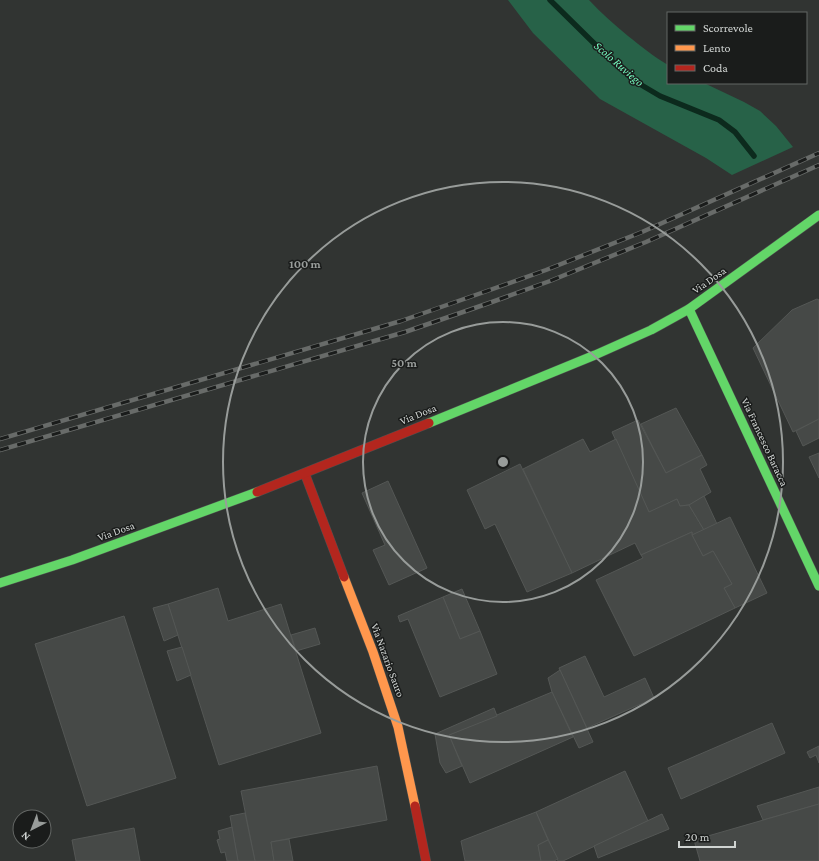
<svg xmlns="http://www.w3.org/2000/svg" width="819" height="861" viewBox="0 0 819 861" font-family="'Crimson Pro',serif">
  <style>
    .green { fill: #276248 }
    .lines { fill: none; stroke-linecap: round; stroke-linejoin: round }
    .stream { stroke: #0c2a1d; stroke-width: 5.5 }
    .building { fill: #464947; stroke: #545755 }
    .fast-casing { stroke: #4e504f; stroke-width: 10 }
    .slow-casing { stroke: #4e504f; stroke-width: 10 }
    .jam-casing { stroke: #4e504f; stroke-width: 10 }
    .fast { stroke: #63d668; stroke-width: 9 }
    .slow { stroke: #ff974d; stroke-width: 9 }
    .jam { stroke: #b3261e; stroke-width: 9 }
    .rail-casing { stroke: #686b69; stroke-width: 4.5 }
    .rail { stroke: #1a1c1b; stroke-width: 3; stroke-dasharray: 9; stroke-linecap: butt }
    .ring { fill: none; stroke: #989c9a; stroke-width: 2 }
    .labels { text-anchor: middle; stroke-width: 3; stroke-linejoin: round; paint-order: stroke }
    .street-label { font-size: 11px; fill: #d0d4d2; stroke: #1a1c1b }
    .water-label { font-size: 12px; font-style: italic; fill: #74fbbf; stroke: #1a1c1b }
    .centre { fill: #989c9a; stroke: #1a1c1b; stroke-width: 2 }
    .ring-label { font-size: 12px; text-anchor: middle; font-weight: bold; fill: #989c9a; stroke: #1a1c1b; stroke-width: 3; stroke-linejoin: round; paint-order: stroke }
  </style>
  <rect width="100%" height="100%" fill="#313432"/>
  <path class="green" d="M508,0H589C601,13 614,24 628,36C641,46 654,57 668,65V83H704L744,102L760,111L776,126L793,147L732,175L706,158L600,99L533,33Z"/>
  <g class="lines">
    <path class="stream" d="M550,0L612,61L638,83L660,96L719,120L735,132L754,156"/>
  </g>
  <g class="building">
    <path d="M817,299L819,300V419L793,432L753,348L792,310Z"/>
    <path d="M676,408L702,455L666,473L641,424Z"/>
    <path d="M819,419V438L803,446L796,431Z"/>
    <path d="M638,420L666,473L702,455L707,465L700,469L711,492L689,505L680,506L677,499L649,512L612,432Z"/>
    <path d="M583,439L590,452L616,439L649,512L677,499L680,506L689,505L704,530L692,535V532L641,555L635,543L572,573L523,469Z"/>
    <path d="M819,453V478L809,457Z"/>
    <path d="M520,464L572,573L527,592L495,524L485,529L467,490Z"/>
    <path d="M388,481L427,568L389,585L373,550L385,545L362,493Z"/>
    <path d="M704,496L717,524L704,530L689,505Z"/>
    <path d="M730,517L767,593L735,608L724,588L732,584L713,551L703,556L692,535Z"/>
    <path d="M692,532V535L703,556L713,551L732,584L724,588L735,608L634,656L596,580L643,558L641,555Z"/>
    <path d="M218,588L228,621L281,604L321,733L219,765L168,604Z"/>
    <path d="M462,589L480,631L460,639L443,597Z"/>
    <path d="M443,597L460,639L480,631L497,674L440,697L408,619L400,622L398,616Z"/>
    <path d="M168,604L178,635L164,641L153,608Z"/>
    <path d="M124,616L176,778L87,806L35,644Z"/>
    <path d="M315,628L320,644L296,651L291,635Z"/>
    <path d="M182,647L191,675L177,681L167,651Z"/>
    <path d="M585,656L604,697L645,678L654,698L587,728L559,668Z"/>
    <path d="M560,670L593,742L579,748L552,692L548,678Z"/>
    <path d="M552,692L573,737L470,783L449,735Z"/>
    <path d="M494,708L497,716L449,735L462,766L446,773L440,763L435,734Z"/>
    <path d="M772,723L785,753L681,799L668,768Z"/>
    <path d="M819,746V763L816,755L810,758L807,752Z"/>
    <path d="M377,766L387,820L271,842L274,861H255L241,791Z"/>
    <path d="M625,771L648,821L563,861H558L536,812Z"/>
    <path d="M819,787V804L763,820L757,806Z"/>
    <path d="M819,804V861H700L694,840Z"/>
    <path d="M536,812L548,840L538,845L541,861H465L461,841Z"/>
    <path d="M245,813L255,861H238L230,816Z"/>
    <path d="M662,814L669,829L598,858L594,846Z"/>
    <path d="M232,827L238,861H227L225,852L221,853L217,840L220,839L218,831Z"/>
    <path d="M134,828L140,861H76L72,840Z"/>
    <path d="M289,839L293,861H274L271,842Z"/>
    <path d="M548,840L558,859L554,861H541L538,845Z"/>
  </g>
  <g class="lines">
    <defs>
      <g id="fast">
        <path d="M689,309L819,586"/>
        <path d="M429,423L595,355L651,330L689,309L819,215"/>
        <path d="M0,583L72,560L257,492"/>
      </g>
      <path id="slow" d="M344,577L373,652L398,727L415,806"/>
      <g id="jam">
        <path d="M305,474L344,577"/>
        <path d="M257,492L429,423"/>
        <path d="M415,806L426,861"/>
      </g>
    </defs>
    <use href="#fast" class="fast-casing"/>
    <use href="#slow" class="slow-casing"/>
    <use href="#jam" class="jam-casing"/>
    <use href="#fast" class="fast"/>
    <use href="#slow" class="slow"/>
    <use href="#jam" class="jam"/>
    <defs>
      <g id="rail">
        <path d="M0,439L401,321L487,291L546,270L642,232L819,153"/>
        <path d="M0,450L405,332L492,302L550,281L646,242L819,165"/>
      </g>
    </defs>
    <use href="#rail" class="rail-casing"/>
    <use href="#rail" class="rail"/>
  </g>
  <g class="ring">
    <circle cx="503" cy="462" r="140"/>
    <circle cx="503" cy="462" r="280"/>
  </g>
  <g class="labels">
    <g class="street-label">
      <text transform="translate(709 280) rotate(-35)" y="4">Via Dosa</text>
      <text transform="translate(418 414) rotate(-22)" y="4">Via Dosa</text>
      <text transform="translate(765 442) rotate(65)" y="4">Via Francesco Baracca</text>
      <text transform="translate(116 531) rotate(-20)" y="4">Via Dosa</text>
      <text transform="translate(388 660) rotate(70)" y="4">Via Nazario Sauro</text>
    </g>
    <g class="water-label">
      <text transform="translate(619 64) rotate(41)" y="4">Scolo Ruviego</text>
    </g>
  </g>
  <circle cx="503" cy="462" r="6" class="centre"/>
  <g class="ring-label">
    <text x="305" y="268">100 m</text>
    <text x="404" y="367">50 m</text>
  </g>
  <rect x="667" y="12" width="140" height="72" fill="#1a1c1b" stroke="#636664"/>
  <rect x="675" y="25" width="20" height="6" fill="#63d668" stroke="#636664"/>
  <text x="703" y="32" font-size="12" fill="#d0d4d2">Scorrevole</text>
  <rect x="675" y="45" width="20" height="6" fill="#ff974d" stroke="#636664"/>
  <text x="703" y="52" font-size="12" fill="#d0d4d2">Lento</text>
  <rect x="675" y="65" width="20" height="6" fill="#b3261e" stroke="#636664"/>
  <text x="703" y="72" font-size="12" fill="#d0d4d2">Coda</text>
  <g transform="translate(32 829) rotate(222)"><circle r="19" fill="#1a1c1b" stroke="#636664"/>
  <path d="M0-3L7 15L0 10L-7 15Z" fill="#989c9a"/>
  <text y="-6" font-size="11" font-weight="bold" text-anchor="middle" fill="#d0d4d2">N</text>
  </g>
  <path d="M679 841v6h56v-6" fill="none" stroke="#d0d4d2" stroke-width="2"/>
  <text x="685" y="841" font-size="12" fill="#d0d4d2" stroke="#1a1c1b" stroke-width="3" paint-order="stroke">20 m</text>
</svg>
